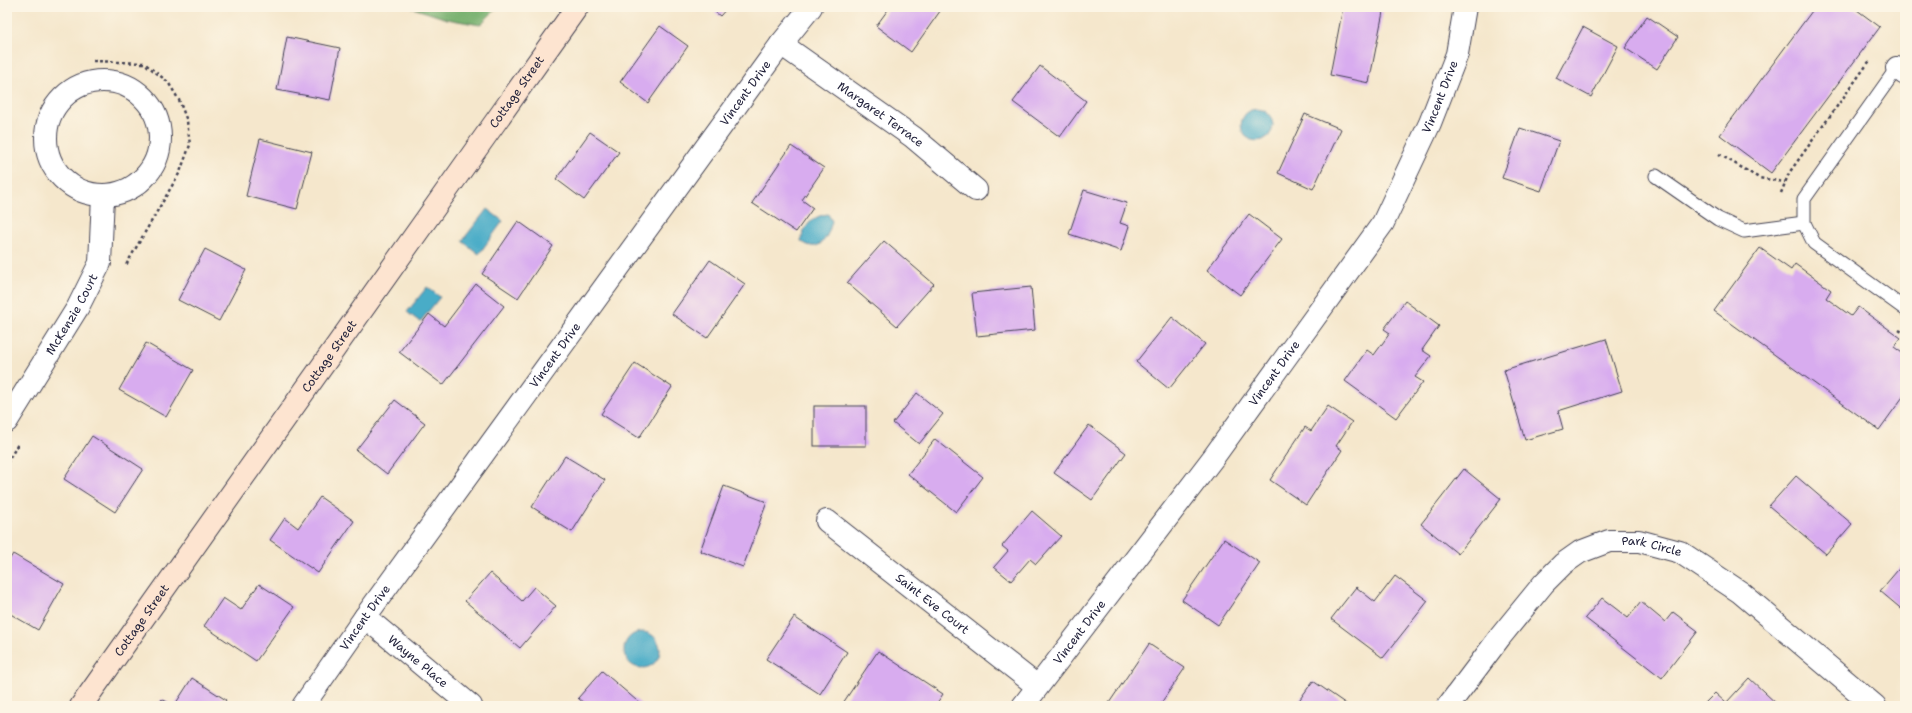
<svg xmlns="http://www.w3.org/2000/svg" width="1912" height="713" viewBox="0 0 1912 713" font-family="'Shantell Sans',sans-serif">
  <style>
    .forest { fill: #77b06e; stroke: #4c6954 }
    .water { fill: #48acc7; stroke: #356781 }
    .building { fill: #d8acef }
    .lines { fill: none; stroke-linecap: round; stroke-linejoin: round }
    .lane-casing { stroke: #424051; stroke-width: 15 }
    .street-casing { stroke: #424051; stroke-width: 24 }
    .secondary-casing { stroke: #424051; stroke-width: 24 }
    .path { stroke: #424051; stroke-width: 2.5; stroke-dasharray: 3 3; stroke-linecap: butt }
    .lane { stroke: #fff; stroke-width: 13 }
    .street { stroke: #fff; stroke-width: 22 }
    .secondary { stroke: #fde4d0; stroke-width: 22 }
    .labels { text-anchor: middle; stroke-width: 3; stroke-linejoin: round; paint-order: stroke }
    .street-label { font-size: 12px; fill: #22223b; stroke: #fcf5e5 }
  </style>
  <rect width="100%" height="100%" fill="#fcf5e5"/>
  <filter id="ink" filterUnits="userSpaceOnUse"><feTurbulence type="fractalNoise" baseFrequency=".025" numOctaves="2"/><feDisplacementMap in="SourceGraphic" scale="8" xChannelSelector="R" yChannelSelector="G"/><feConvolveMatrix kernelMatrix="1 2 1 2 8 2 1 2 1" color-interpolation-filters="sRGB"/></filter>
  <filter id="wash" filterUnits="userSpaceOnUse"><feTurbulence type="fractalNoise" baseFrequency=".012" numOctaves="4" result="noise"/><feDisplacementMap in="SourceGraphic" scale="16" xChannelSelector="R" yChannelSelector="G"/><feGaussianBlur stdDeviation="0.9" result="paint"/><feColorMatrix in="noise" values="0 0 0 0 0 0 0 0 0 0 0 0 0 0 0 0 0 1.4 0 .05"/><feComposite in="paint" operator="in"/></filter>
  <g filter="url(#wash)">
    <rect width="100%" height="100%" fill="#f5e7cc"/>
    <path class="forest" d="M410,7H498L480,25L447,19Z"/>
    <g class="water">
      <circle cx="1257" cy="125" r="16"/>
      <path d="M487,209L503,221L479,254L462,241Z"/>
      <path d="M828,214L832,221C828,238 819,255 801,241C804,226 812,216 828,214Z"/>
      <path d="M427,287L440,297L420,322L407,312Z"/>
      <circle cx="642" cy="650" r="18"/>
    </g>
    <g id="blocks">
      <g class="building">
        <path d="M709,7H728L720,16Z"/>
        <path d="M890,7H943L911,52L876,26Z"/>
        <path d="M1343,7H1354L1383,12L1369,83L1330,75Z"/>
        <path d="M1815,7H1853L1880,27L1771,173L1720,135Z"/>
        <path d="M1647,16L1678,37L1657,69L1625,48Z"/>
        <path d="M660,26L688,46L648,103L620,82Z"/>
        <path d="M1583,27L1618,46L1591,97L1556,78Z"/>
        <path d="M287,37L340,48L330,100L277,90Z"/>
        <path d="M1040,66L1086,101L1060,137L1013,102Z"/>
        <path d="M1305,114L1341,129L1313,189L1278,173Z"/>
        <path d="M1520,128L1559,141L1541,191L1502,178Z"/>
        <path d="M590,132L619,152L584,200L556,179Z"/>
        <path d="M260,139L312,152L297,209L246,196Z"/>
        <path d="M791,146L824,168L802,200L813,208L796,232L752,203Z"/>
        <path d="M1084,190L1127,203L1120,223L1129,226L1121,251L1069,234Z"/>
        <path d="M1249,214L1282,239L1240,295L1207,270Z"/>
        <path d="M518,221L553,246L518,298L482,274Z"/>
        <path d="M884,241L934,284L897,326L847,283Z"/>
        <path d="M1760,248L1791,270L1795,264L1831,290L1826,298L1851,316L1858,307L1901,338L1894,347L1905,355V394L1879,430L1714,311Z"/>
        <path d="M205,249L246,270L219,321L178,300Z"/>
        <path d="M710,260L745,284L707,338L672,314Z"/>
        <path d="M476,284L504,306L443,385L399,352L429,314L444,326Z"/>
        <path d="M1031,287L1035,330L977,336L972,293Z"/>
        <path d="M1405,301L1439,326L1422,350L1431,356L1415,377L1423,382L1396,418L1345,381L1367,350L1374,355L1390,333L1384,329Z"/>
        <path d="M1172,317L1205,344L1169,389L1136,362Z"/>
        <path d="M1606,339L1622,391L1558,411L1563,429L1525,440L1504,370Z"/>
        <path d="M146,343L193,370L166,417L119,390Z"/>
        <path d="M635,363L672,387L639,438L601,414Z"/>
        <path d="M917,393L943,414L919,444L893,423Z"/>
        <path d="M395,400L425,423L387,474L356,450Z"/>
        <rect x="814" y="406" width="52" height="40"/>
        <path d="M1328,406L1352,422L1336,446L1342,450L1306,505L1270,480L1305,427L1311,431Z"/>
        <path d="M1089,425L1126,453L1092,500L1054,473Z"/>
        <path d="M92,436L143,469L115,512L64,479Z"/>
        <path d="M935,439L983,477L956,512L908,474Z"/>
        <path d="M565,456L605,480L572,532L532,507Z"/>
        <path d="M1464,469L1501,499L1458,554L1421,524Z"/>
        <path d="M1796,476L1852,524L1826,554L1769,506Z"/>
        <path d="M724,486L767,502L743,567L700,551Z"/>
        <path d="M320,497L354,521L318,573L270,540L285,518L298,528Z"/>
        <path d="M1032,511L1061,536L1036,564L1030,559L1011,581L994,567L1008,551L1002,546Z"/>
        <path d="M1224,539L1260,563L1218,625L1182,600Z"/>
        <path d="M13,554L64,584L38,630L7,612V563Z"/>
        <path d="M1903,564L1905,565V612L1880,591Z"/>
        <path d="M490,573L522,601L534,587L556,606L520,648L465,601Z"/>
        <path d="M1395,576L1428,601L1383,658L1331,619L1356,587L1375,602Z"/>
        <path d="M259,584L294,607L256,661L204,626L223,598L241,610Z"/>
        <path d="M1602,598L1628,618L1641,602L1665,622L1673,612L1698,631L1662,678L1585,618Z"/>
        <path d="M794,617L847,652L820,694L766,659Z"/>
        <path d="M1149,644L1185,668L1159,706H1107Z"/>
        <path d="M878,651L943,694L935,706H847L843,703Z"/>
        <path d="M602,671L643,706H587L578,698Z"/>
        <path d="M192,678L226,700L222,706H174Z"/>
        <path d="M1749,678L1779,706H1702L1715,693L1726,703Z"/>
        <path d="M1313,681L1349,706H1295Z"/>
        <path d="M162,699L174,706H157Z"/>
      </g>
    </g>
  </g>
  <g filter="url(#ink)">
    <use href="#blocks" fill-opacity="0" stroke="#424051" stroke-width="1"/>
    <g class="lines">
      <defs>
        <g id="lane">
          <path d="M1897,68L1804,199V223L1814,243L1905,309"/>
          <path d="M1656,176L1718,219L1744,231L1804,223"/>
        </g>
        <g id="street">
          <path id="s1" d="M781,44L913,137L976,190"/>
          <path d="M1897,68L1905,74"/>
          <circle cx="103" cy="138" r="57"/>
          <path id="s2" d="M7,421L78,307L100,263L103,196"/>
          <path id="s3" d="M827,521L1037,686"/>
          <path id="s4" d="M365,617L471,706"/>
          <path id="s5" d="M303,706L365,617L781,44L811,7"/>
          <path id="s6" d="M1023,706L1213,458L1383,223L1430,123L1457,54L1465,7"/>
          <path id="s7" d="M1448,706L1500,637L1544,583L1563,564L1580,552L1609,541H1639L1680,552L1740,592L1875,706"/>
        </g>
        <g id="secondary">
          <path id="s8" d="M81,706L577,7"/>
        </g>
      </defs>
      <use href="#lane" class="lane-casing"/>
      <use href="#street" class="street-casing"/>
      <use href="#secondary" class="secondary-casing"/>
      <g class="path">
        <path d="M93,61L144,63L168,82L179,100L187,121L190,145L180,172L126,265"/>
        <path d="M1719,154L1759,178L1785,182"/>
        <path d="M1781,193L1789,173L1871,59"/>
        <path d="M1899,330L1905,334"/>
        <path d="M7,463L18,444"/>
      </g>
      <use href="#lane" class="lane"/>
      <use href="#street" class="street"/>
      <use href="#secondary" class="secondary"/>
    </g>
  </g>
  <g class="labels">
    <g class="street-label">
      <text dy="4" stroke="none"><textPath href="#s8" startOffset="753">Cottage Street</textPath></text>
      <text dy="4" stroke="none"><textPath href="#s5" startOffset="756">Vincent Drive</textPath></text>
      <text dy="4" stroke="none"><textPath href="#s6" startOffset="741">Vincent Drive</textPath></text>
      <text dy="4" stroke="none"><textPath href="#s1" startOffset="122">Margaret Terrace</textPath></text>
      <text dy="4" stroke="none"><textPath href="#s2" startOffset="125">McKenzie Court</textPath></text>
      <text dy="4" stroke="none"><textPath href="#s5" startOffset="432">Vincent Drive</textPath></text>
      <text dy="4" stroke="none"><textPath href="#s8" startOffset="429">Cottage Street</textPath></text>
      <text dy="4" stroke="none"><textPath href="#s6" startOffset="417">Vincent Drive</textPath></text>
      <text dy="4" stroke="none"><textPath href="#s7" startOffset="278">Park Circle</textPath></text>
      <text dy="4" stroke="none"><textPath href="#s3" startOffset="134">Saint Eve Court</textPath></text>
      <text dy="4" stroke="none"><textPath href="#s5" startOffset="108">Vincent Drive</textPath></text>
      <text dy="4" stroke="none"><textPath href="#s8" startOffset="105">Cottage Street</textPath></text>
      <text dy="4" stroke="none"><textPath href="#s6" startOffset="93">Vincent Drive</textPath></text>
      <text dy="4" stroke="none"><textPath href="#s4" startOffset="69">Wayne Place</textPath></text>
    </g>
  </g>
  <rect width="1912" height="713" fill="none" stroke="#fcf5e5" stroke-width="24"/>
</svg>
